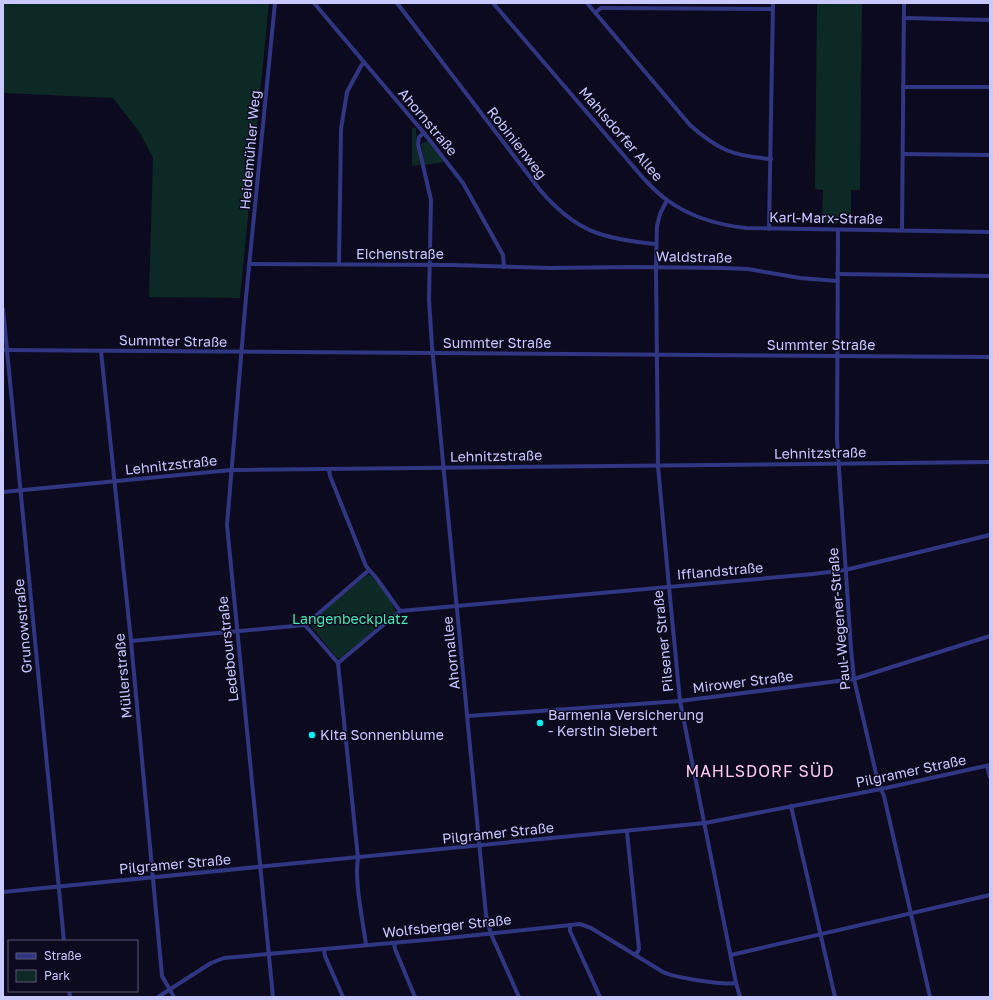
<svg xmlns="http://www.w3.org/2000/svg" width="993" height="1000" viewBox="0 0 993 1000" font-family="'Golos Text',sans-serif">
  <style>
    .green { fill: #0d2925 }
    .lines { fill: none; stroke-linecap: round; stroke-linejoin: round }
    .minor { stroke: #313682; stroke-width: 4 }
    .poi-dot { fill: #00f3f3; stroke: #0c0a1f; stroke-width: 1.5 }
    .labels { text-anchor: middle; stroke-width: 3; stroke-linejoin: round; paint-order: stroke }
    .street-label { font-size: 14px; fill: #c9c8ff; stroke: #0c0a1f }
    .park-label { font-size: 14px; fill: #4ae9b1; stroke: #0c0a1f }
    .poi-label { font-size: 14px; fill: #c9c8ff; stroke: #0c0a1f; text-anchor: start }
    .quarter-label { font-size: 16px; letter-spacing: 1px; fill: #ffcaf1; stroke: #0c0a1f }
  </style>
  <rect width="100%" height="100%" fill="#0c0a1f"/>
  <g class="green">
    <path d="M3,3H269L240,298L149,297L153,158L140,133L113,98L3,93Z"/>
    <path d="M817,3H862L860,190H851V224L841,223V220H838L837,224L822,223L823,190L815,189Z"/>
    <path d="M412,128H416L417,147L420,165L412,166Z"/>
    <path d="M427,141L429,143L445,162L424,165L421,144Z"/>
    <path d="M368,574C376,578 396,605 395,613L340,658H337L311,626V621Z"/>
  </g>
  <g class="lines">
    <g class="minor">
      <path d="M314,3L424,133L463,183L503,255L504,267"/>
      <path d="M397,3L540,190C576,232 603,239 656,244"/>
      <path d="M493,3L644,179C651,186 658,194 667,200C689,216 718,225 746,228L990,232"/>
      <path d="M587,3L690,125C718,150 733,156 771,159"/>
      <path d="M595,13L601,8H606L773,9"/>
      <path d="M904,18L990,20"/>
      <path d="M903,87H990"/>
      <path d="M424,133L419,137L418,144L431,200L429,300L432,346L486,915L491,934L519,997"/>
      <path d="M903,154L990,155"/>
      <path d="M667,200L660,214L657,226L656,267L658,466L669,587L680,701L736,983L740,997"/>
      <path d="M769,229L773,3"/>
      <path d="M838,230L837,439L851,649L854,679L878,782L884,796L930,997"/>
      <path d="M902,230L904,3"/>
      <path d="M249,264L452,265L550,268L632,267L722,268L748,269L800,278L837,281"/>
      <path d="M339,264L341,129L347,92L361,66L364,62"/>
      <path d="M837,274L990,276"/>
      <path d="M3,309L64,941"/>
      <path d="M3,350L990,357"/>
      <path d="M101,351L131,641L162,976L174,997"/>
      <path d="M329,469L330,476L366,566L377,579L400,611"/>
      <path d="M3,492L231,470L990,462"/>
      <path d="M400,611L813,574L845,570L990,535"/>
      <path d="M131,641L305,625"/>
      <path d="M338,663L358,858C354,881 363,921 366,945"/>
      <path d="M338,663L305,625L369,570"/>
      <path d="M338,663L400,611"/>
      <path d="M468,716L680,701L854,679L990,636"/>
      <path d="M987,766L990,777"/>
      <path d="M791,806L835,997"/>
      <path d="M627,832L639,949L636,955"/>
      <path d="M3,892L705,823L881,789L990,765"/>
      <path d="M570,925V931L600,997"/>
      <path d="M394,943L395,949L415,997"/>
      <path d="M324,949L325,956L343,997"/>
      <path d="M731,955L990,895"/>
      <path d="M69,991L70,997"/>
      <path d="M158,997L211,963L224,958L448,938L580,924L591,928L663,972C676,978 722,985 736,983"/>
      <path d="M273,997L227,525L246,297L275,3"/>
    </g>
  </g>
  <g class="poi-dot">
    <circle cx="540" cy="723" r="4"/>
    <circle cx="312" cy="735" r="4"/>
  </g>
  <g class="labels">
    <g class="street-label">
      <text transform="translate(428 122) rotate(50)" y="5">Ahornstraße</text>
      <text transform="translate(621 134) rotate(49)" y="5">Mahlsdorfer Allee</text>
      <text transform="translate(517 143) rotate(52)" y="5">Robinienweg</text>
      <text transform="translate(250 150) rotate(-85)" y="5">Heidemühler Weg</text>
      <text transform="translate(826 218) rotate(1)" y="5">Karl-Marx-Straße</text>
      <text x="400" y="259">Eichenstraße</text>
      <text transform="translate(694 257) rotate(1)" y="5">Waldstraße</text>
      <text transform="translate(173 341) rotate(1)" y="5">Summter Straße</text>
      <text x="497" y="348">Summter Straße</text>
      <text x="821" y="350">Summter Straße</text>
      <text transform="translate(820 453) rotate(-1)" y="5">Lehnitzstraße</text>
      <text transform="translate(496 456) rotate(-1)" y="5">Lehnitzstraße</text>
      <text transform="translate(171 465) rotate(-6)" y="5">Lehnitzstraße</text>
      <text transform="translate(720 571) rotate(-5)" y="5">Ifflandstraße</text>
      <text transform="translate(839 619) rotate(-95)" y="5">Paul-Wegener-Straße</text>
      <text transform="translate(23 626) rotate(-95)" y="5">Grunowstraße</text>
      <text transform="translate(663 641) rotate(-96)" y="5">Pilsener Straße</text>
      <text transform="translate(228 649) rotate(-96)" y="5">Ledebourstraße</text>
      <text transform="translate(451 653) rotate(-96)" y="5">Ahornallee</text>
      <text transform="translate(123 676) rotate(-95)" y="5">Müllerstraße</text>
      <text transform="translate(743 682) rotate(-7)" y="5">Mirower Straße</text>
      <text transform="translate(911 771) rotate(-12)" y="5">Pilgramer Straße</text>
      <text transform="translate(498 833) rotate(-6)" y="5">Pilgramer Straße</text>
      <text transform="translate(175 864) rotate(-5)" y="5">Pilgramer Straße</text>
      <text transform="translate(447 926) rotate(-6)" y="5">Wolfsberger Straße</text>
    </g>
    <g class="park-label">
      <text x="350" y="624">Langenbeckplatz</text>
    </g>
    <g class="poi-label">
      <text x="548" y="720">Barmenia Versicherung<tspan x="548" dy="16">- Kerstin Siebert</tspan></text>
      <text x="320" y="740">Kita Sonnenblume</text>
    </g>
    <g class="quarter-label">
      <text x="760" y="777">MAHLSDORF SÜD</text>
    </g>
  </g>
  <rect width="993" height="1000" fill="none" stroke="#c9c8ff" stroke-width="8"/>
  <rect x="8" y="940" width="130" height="52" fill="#0c0a1f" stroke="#585679"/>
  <rect x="16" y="953" width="20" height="6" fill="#313682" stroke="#585679"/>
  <text x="44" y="960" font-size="12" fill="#c9c8ff">Straße</text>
  <rect x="16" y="970" width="20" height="12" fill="#0d2925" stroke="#585679"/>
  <text x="44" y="980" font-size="12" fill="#c9c8ff">Park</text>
</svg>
